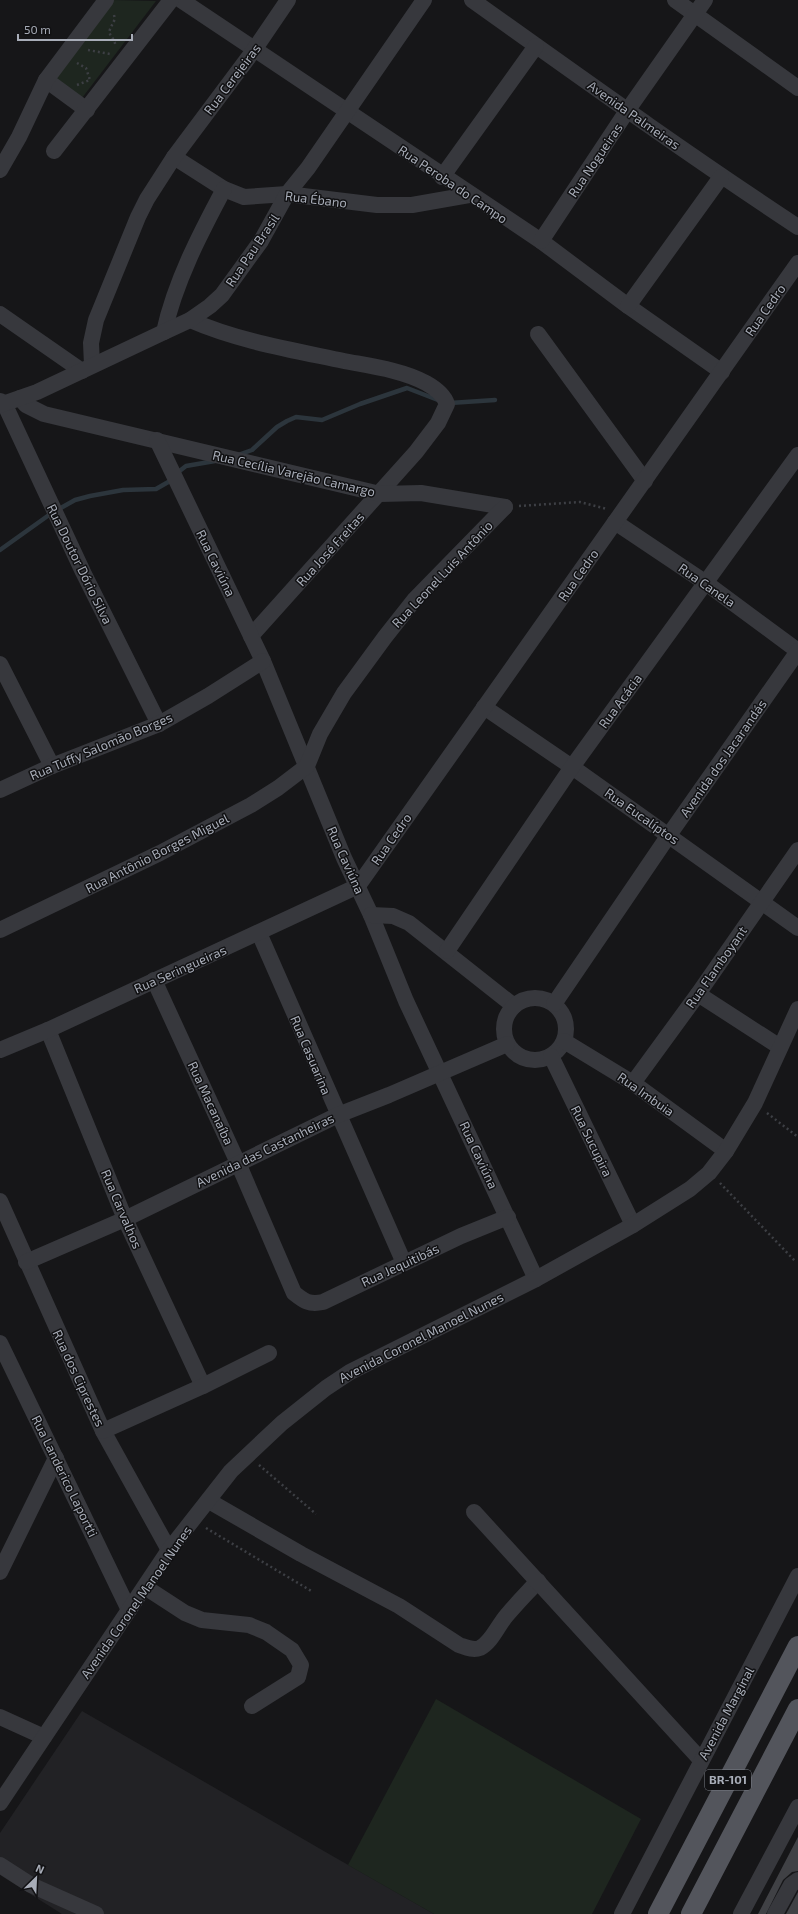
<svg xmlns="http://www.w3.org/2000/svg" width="798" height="1914" viewBox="0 0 798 1914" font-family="'Exo 2',sans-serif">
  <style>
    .built { fill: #222225 }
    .green { fill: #1e261f }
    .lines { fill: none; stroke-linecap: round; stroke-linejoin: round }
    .stream { stroke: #2c353c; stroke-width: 4.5 }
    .building { fill: #404145 }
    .path { stroke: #3d3f44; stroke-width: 2.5; stroke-dasharray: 2 3; stroke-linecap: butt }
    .minor { stroke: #37383d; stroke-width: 16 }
    .major { stroke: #53555c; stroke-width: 20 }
    .labels { text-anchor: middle; stroke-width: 3; stroke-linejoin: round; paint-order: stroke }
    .shield { fill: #111113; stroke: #7b7e86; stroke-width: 1 }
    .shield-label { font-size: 12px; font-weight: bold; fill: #a8adb8 }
    .street-label { font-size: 13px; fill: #a8adb8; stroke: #111113 }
  </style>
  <rect width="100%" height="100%" fill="#161618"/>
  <path class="built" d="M82,1711L329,1854L434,1914H62L0,1875V1833Z"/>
  <g class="green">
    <path d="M112,0L156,1L82,98L53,77Z"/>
    <path d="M436,1699L641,1819L592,1914H434L348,1865Z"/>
  </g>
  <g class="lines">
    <g class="stream">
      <path d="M450,403L495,400"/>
      <path d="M238,455L252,450L277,427L287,421L296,417L322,420L360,404L407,388L438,400"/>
      <path d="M177,473L186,466L215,461"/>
      <path d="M59,509L75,500L90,496L123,490L156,489L170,481"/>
      <path d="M0,550L49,515"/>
    </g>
  </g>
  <g class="building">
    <path d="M798,1837V1871L792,1872L783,1880L766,1914H758Z"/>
    <path d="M798,1892V1914H786Z"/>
  </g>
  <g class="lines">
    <g class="path">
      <path d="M114,15L115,19C105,39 110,28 116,46"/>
      <path d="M88,50L110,54"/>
      <path d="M77,85L90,80L86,68L77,63"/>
      <path d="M519,506L580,502L607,509"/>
      <path d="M767,1113L798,1137"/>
      <path d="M720,1183L796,1262"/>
      <path d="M259,1465L316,1514"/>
      <path d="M206,1528L313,1592"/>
    </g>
    <g class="minor">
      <path d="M181,0L541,241L628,306L722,372"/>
      <path d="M472,0C580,77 687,154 798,227"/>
      <path d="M675,0L798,88"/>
      <path d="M46,80L87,110"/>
      <path d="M54,151L171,0"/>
      <path d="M174,157L224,189L244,197L287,194L377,205H412L469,195"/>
      <path d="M0,170L19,137L46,80L106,0"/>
      <path d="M442,177L536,46"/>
      <path d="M541,241L627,111L705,0"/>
      <path d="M628,306L721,177"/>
      <path d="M0,314L82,371"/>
      <path d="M190,320C238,341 292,350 344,361C370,366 402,370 426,383C435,388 444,395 447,404L438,423L416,452L251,636"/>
      <path d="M164,332C175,282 200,234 224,189"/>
      <path d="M538,334L645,481"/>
      <path d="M92,365L91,343L96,320L138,217L147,199L174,157L254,50L288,0"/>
      <path d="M20,398L26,405L44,414L380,494L421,493L505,507"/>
      <path d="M0,401L4,403L83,572L159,724"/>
      <path d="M0,405L37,392L164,332L190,320L210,306L222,295L261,241L287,194L308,168L424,0"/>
      <path d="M157,440L263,661L344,858L371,915L406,1001L536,1279"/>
      <path d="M615,522L706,583L798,651"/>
      <path d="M0,664L52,766"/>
      <path d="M484,707L572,767L798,928"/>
      <path d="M0,790L52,766L159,724L208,696L263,661"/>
      <path d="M371,915L393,916L409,923L514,1006"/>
      <path d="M0,930L160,853L251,805L278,788L307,766L320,734L344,693L385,637L415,599L505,507"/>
      <path d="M259,933L404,1263"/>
      <path d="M447,951L572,767L798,455"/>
      <path d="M154,980L238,1163L294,1293C304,1301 309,1305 323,1302L461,1236L508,1217"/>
      <path d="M698,994L780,1047"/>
      <circle cx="535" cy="1029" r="31"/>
      <path d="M554,1004L669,835L798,651"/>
      <path d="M48,1030L125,1219L203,1386"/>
      <path d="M564,1041L633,1083L726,1151"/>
      <path d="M0,1050L48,1030L358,886L798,263"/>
      <path d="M551,1056L633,1225"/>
      <path d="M633,1083L698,994L798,850"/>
      <path d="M0,1201L103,1431L169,1550"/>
      <path d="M26,1262L125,1219L338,1115L389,1095L507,1044"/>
      <path d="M0,1343L129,1610"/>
      <path d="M103,1431L203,1386L269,1353"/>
      <path d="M209,1501L301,1554L399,1606L459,1645C465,1647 473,1651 480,1648C492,1642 498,1625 507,1615C517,1603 528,1592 538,1581"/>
      <path d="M474,1512L701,1760"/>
      <path d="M0,1572L56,1458"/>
      <path d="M145,1587L185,1613L202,1620L249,1625L266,1632L292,1650L301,1665L298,1677L252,1706"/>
      <path d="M0,1717L44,1737"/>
      <path d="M0,1803L169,1550L231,1471L282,1423L326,1388L350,1372L536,1279L633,1225L690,1189L709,1173L726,1151L755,1103L798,1009"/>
      <path d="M0,1865L31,1885L96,1914"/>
      <path d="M622,1914L798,1576"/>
      <path d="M741,1914L798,1807"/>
      <path d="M775,1914L791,1885L798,1880"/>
    </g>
    <g class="major">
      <path d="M658,1914L798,1646"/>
      <path d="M691,1914L798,1709"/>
    </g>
  </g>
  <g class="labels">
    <rect class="shield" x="705" y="1770" width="46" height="20" rx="3"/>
    <g class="shield-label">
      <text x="728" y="1784">BR-101</text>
    </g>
    <g class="street-label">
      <text transform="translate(232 79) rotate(-53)" y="5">Rua Cerejeiras</text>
      <text transform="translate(634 115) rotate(35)" y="5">Avenida Palmeiras</text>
      <text transform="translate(595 160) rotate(-56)" y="5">Rua Nogueiras</text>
      <text transform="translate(453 184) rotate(34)" y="5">Rua Peroba do Campo</text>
      <text transform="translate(316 199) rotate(7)" y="5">Rua Ébano</text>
      <text transform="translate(252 250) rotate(-56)" y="5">Rua Pau Brasil</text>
      <text transform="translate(765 310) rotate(-55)" y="5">Rua Cedro</text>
      <text transform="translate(294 473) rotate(13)" y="5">Rua Cecília Varejão Camargo</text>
      <text transform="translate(330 549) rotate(-48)" y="5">Rua José Freitas</text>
      <text transform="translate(216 563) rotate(64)" y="5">Rua Caviúna</text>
      <text transform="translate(80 564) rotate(64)" y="5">Rua Doutor Dório Silva</text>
      <text transform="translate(442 574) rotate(-47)" y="5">Rua Leonel Luis Antônio</text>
      <text transform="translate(578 575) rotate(-55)" y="5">Rua Cedro</text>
      <text transform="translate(707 585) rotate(35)" y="5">Rua Canela</text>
      <text transform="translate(620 701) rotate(-54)" y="5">Rua Acácia</text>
      <text transform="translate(101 746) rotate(-23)" y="5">Rua Tuffy Salomão Borges</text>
      <text transform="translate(723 758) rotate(-55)" y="5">Avenida dos Jacarandás</text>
      <text transform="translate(642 816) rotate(35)" y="5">Rua Eucalíptos</text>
      <text transform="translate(391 839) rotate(-55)" y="5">Rua Cedro</text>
      <text transform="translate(157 853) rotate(-27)" y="5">Rua Antônio Borges Miguel</text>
      <text transform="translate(346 860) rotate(66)" y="5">Rua Caviúna</text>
      <text transform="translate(716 967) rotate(-55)" y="5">Rua Flamboyant</text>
      <text transform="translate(180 969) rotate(-24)" y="5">Rua Seringueiras</text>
      <text transform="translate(311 1055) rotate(67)" y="5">Rua Casuarina</text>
      <text transform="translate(646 1094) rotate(35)" y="5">Rua Imbuia</text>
      <text transform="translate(211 1103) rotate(65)" y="5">Rua Macanaíba</text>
      <text transform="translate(592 1141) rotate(64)" y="5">Rua Sucupira</text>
      <text transform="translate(265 1150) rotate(-26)" y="5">Avenida das Castanheiras</text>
      <text transform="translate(479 1155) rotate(65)" y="5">Rua Caviúna</text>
      <text transform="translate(122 1209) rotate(67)" y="5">Rua Carvalhos</text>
      <text transform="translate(400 1265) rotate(-25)" y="5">Rua Jequitibás</text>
      <text transform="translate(421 1337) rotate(-27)" y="5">Avenida Coronel Manoel Nunes</text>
      <text transform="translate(79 1378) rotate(65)" y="5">Rua dos Ciprestes</text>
      <text transform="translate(65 1476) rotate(64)" y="5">Rua Landerico Laportti</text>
      <text transform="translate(136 1602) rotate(-55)" y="5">Avenida Coronel Manoel Nunes</text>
      <text transform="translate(726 1713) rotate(-62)" y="5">Avenida Marginal</text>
    </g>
  </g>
  <g transform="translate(36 1878) rotate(24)" stroke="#111113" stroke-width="3" paint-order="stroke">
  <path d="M0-3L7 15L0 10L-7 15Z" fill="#a8adb8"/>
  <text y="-6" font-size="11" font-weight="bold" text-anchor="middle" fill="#a8adb8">N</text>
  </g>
  <path d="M18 34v6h114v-6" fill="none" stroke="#a8adb8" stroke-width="2"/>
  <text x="24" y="34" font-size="12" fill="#a8adb8" stroke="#111113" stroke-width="3" paint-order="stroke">50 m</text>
</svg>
